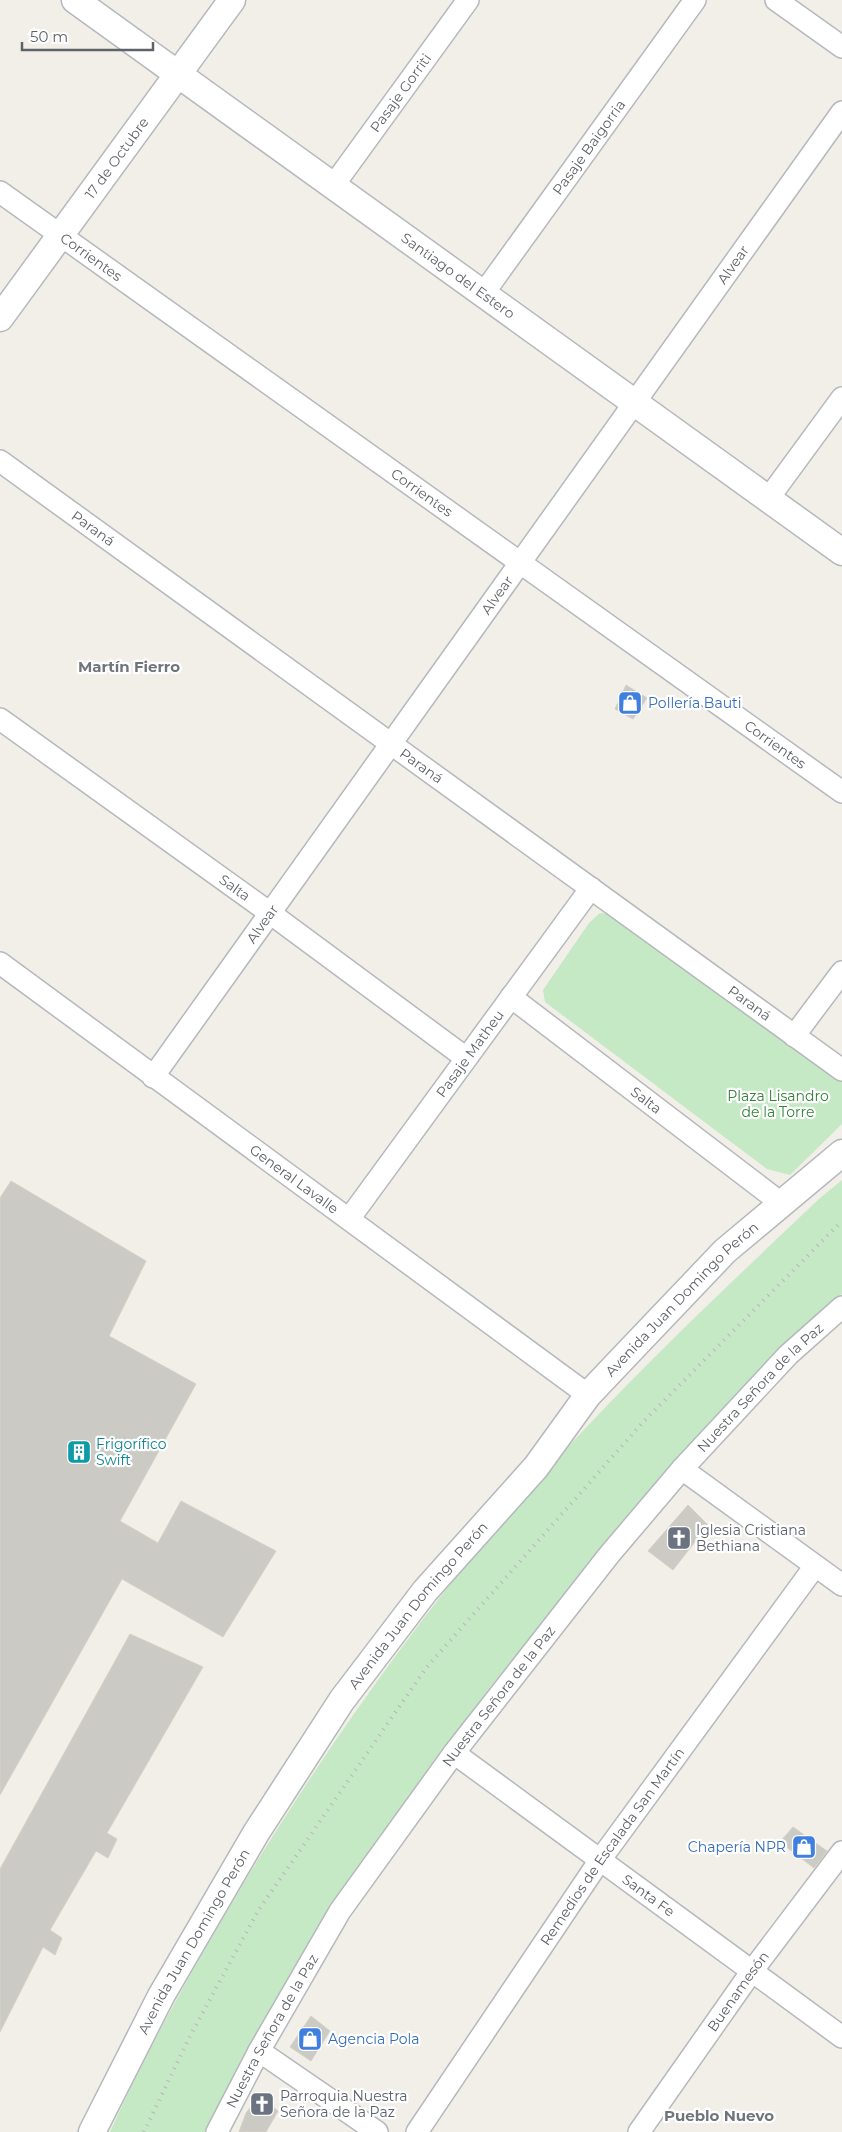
<svg xmlns="http://www.w3.org/2000/svg" width="842" height="2132" viewBox="0 0 842 2132" font-family="Montserrat,sans-serif">
  <style>
    .green { fill: #c5e8c5 }
    .building { fill: #cccac5; stroke: #d6d1c6 }
    .lines { fill: none; stroke-linecap: round; stroke-linejoin: round }
    .minor-casing { stroke: #b5b8bc; stroke-width: 24 }
    .tertiary-casing { stroke: #b5b8bc; stroke-width: 29 }
    .minor { stroke: #fff; stroke-width: 21 }
    .tertiary { stroke: #fff; stroke-width: 26 }
    .rail { stroke: #b6b7b8; stroke-width: 4; stroke-dasharray: 1 6; stroke-linecap: butt }
    .labels { text-anchor: middle; stroke-width: 4.5; stroke-linejoin: round; paint-order: stroke }
    .street-label { font-size: 14px; fill: #5f6368; stroke: #fff }
    .shop-label { font-size: 14px; fill: #366cbe; stroke: #fff; text-anchor: start }
    .park-label { font-size: 14px; fill: #348238; stroke: #fff }
    .culture-label { font-size: 14px; fill: #0d838f; stroke: #fff; text-anchor: start }
    .worship-label { font-size: 14px; fill: #5b616d; stroke: #fff; text-anchor: start }
    .neighbourhood-label { font-size: 15px; font-weight: bold; fill: #70757a; stroke: #fff }
  </style>
  <rect width="100%" height="100%" fill="#f1efe8"/>
  <g class="green">
    <path d="M600,913L614,915L842,1077V1124L790,1175L767,1169L545,1002L543,990L589,923Z"/>
    <path d="M842,1180V1294L773,1356L641,1504L490,1687L376,1844L263,2022L207,2132H110C151,2041 200,1956 251,1871C332,1740 421,1613 523,1497C615,1391 718,1295 820,1198Z"/>
  </g>
  <g class="building">
    <path d="M626,685L647,698L633,719L615,709Z"/>
    <path d="M11,1181L146,1261L109,1336L196,1384L120,1521L158,1543L181,1501L276,1551L223,1637L122,1579L0,1795V1198Z"/>
    <path d="M688,1505L708,1525L673,1570L648,1551Z"/>
    <path d="M130,1634L203,1667L107,1833L117,1839L108,1858L96,1851L50,1930L62,1938L55,1955L43,1947L0,2032V1869Z"/>
    <path d="M793,1827L827,1851L814,1868L780,1842Z"/>
    <path d="M311,2016L330,2031L311,2061L290,2047Z"/>
    <path d="M259,2096L278,2111L266,2132H239L246,2113Z"/>
  </g>
  <g class="lines">
    <defs>
      <g id="minor">
        <path d="M776,0L842,47"/>
        <path id="s1" d="M333,186L468,0"/>
        <path id="s2" d="M0,192L842,792"/>
        <path id="s3" d="M483,294L695,0"/>
        <path id="s4" d="M0,461L842,1070"/>
        <path d="M768,499L842,398"/>
        <path id="s5" d="M0,719L270,913L466,1058"/>
        <path id="s6" d="M0,963L588,1395"/>
        <path id="s7" d="M511,997L781,1203"/>
        <path d="M794,1036L842,972"/>
        <path id="s8" d="M153,1077L842,112"/>
        <path id="s9" d="M349,1219L591,888"/>
        <path d="M682,1469L842,1585"/>
        <path id="s10" d="M454,1753L842,2037"/>
        <path d="M259,2051L377,2132"/>
        <path id="s11" d="M217,2132L259,2051L340,1911L454,1753L609,1555L682,1469L788,1355L842,1307"/>
        <path id="s12" d="M417,2132L600,1860L815,1566"/>
        <path id="s13" d="M639,2132L752,1971L842,1852"/>
      </g>
      <g id="tertiary">
        <path id="s14" d="M75,0L842,552"/>
        <path id="s15" d="M0,318L232,0"/>
        <path id="s16" d="M92,2132L161,1996L256,1833L342,1700L425,1591L536,1467L588,1395L624,1357L725,1251L842,1153"/>
      </g>
    </defs>
    <use href="#minor" class="minor-casing"/>
    <use href="#tertiary" class="tertiary-casing"/>
    <use href="#minor" class="minor"/>
    <use href="#tertiary" class="tertiary"/>
    <path class="rail" d="M144,2132L189,2038L258,1911L426,1668L644,1421L842,1221"/>
  </g>
  <defs>
    <symbol id="shop-square" viewBox="-11 -11 22 22"><rect x="-9" y="-9" width="18" height="18" rx="4" fill="#3f7fe0" stroke="#fff"/><path d="M-5-2.5h2.3a2.7 3.5 0 0 1 5.4 0H5L5.5 6h-11ZM-1.5-2.5h3a1.5 2.3 0 0 0-3 0Z" fill="#fff"/></symbol>
    <symbol id="building-square" viewBox="-11 -11 22 22"><rect x="-9" y="-9" width="18" height="18" rx="4" fill="#0f9aa8" stroke="#fff"/><path d="M-4-6H4V6H1V3H-1V6H-4ZM-2.5-4.3h1.7v1.8h-1.7ZM.8-4.3h1.7v1.8H.8ZM-2.5-1h1.7V.8h-1.7ZM.8-1h1.7V.8H.8Z" fill="#fff"/></symbol>
    <symbol id="church-square" viewBox="-11 -11 22 22"><rect x="-9" y="-9" width="18" height="18" rx="4" fill="#6b7280" stroke="#fff"/><path d="M-1.2-6h2.4v3.5h3.3v2.4h-3.3V6h-2.4V-.1h-3.3v-2.4h3.3Z" fill="#fff"/></symbol>
  </defs>
  <g fill-rule="evenodd">
    <use href="#shop-square" x="616" y="689" width="28" height="28"/>
    <use href="#building-square" x="65" y="1438" width="28" height="28"/>
    <use href="#church-square" x="665" y="1524" width="28" height="28"/>
    <use href="#shop-square" x="790" y="1833" width="28" height="28"/>
    <use href="#shop-square" x="296" y="2025" width="28" height="28"/>
    <use href="#church-square" x="248" y="2090" width="28" height="28"/>
  </g>
  <g class="labels">
    <g class="street-label">
      <text dy="5" stroke="none"><textPath href="#s1" startOffset="115">Pasaje Gorriti</textPath></text>
      <text dy="5" stroke="none"><textPath href="#s3" startOffset="181">Pasaje Baigorria</textPath></text>
      <text dy="5" stroke="none"><textPath href="#s15" startOffset="198">17 de Octubre</textPath></text>
      <text dy="5" stroke="none"><textPath href="#s2" startOffset="112">Corrientes</textPath></text>
      <text dy="5" stroke="none"><textPath href="#s8" startOffset="998">Alvear</textPath></text>
      <text dy="5" stroke="none"><textPath href="#s14" startOffset="472">Santiago del Estero</textPath></text>
      <text dy="5" stroke="none"><textPath href="#s2" startOffset="518">Corrientes</textPath></text>
      <text dy="5" stroke="none"><textPath href="#s4" startOffset="115">Paraná</textPath></text>
      <text dy="5" stroke="none"><textPath href="#s8" startOffset="592">Alvear</textPath></text>
      <text dy="5" stroke="none"><textPath href="#s2" startOffset="952">Corrientes</textPath></text>
      <text dy="5" stroke="none"><textPath href="#s4" startOffset="520">Paraná</textPath></text>
      <text dy="5" stroke="none"><textPath href="#s5" startOffset="289">Salta</textPath></text>
      <text dy="5" stroke="none"><textPath href="#s8" startOffset="188">Alvear</textPath></text>
      <text dy="5" stroke="none"><textPath href="#s4" startOffset="925">Paraná</textPath></text>
      <text dy="5" stroke="none"><textPath href="#s9" startOffset="205">Pasaje Matheu</textPath></text>
      <text dy="5" stroke="none"><textPath href="#s7" startOffset="170">Salta</textPath></text>
      <text dy="5" stroke="none"><textPath href="#s6" startOffset="365">General Lavalle</textPath></text>
      <text dy="5" stroke="none"><textPath href="#s16" startOffset="1026">Avenida Juan Domingo Perón</textPath></text>
      <text dy="5" stroke="none"><textPath href="#s11" startOffset="925">Nuestra Señora de la Paz</textPath></text>
      <text dy="5" stroke="none"><textPath href="#s16" startOffset="621">Avenida Juan Domingo Perón</textPath></text>
      <text dy="5" stroke="none"><textPath href="#s11" startOffset="520">Nuestra Señora de la Paz</textPath></text>
      <text dy="5" stroke="none"><textPath href="#s12" startOffset="346">Remedios de Escalada San Martín</textPath></text>
      <text dy="5" stroke="none"><textPath href="#s10" startOffset="241">Santa Fe</textPath></text>
      <text dy="5" stroke="none"><textPath href="#s16" startOffset="216">Avenida Juan Domingo Perón</textPath></text>
      <text dy="5" stroke="none"><textPath href="#s13" startOffset="172">Buenamesón</textPath></text>
      <text dy="5" stroke="none"><textPath href="#s11" startOffset="115">Nuestra Señora de la Paz</textPath></text>
    </g>
    <g class="shop-label">
      <text x="648" y="708">Pollería Bauti</text>
      <text x="786" y="1852" text-anchor="end">Chapería NPR</text>
      <text x="328" y="2044">Agencia Pola</text>
    </g>
    <g class="park-label">
      <text x="778" y="1101">Plaza Lisandro<tspan x="778" dy="16">de la Torre</tspan></text>
    </g>
    <g class="culture-label">
      <text x="96" y="1449">Frigorífico<tspan x="96" dy="16">Swift</tspan></text>
    </g>
    <g class="worship-label">
      <text x="696" y="1535">Iglesia Cristiana<tspan x="696" dy="16">Bethiana</tspan></text>
      <text x="280" y="2101">Parroquia Nuestra<tspan x="280" dy="16">Señora de la Paz</tspan></text>
    </g>
    <g class="neighbourhood-label">
      <text x="129" y="672">Martín Fierro</text>
      <text x="719" y="2121">Pueblo Nuevo</text>
    </g>
  </g>
  <path d="M22 42v8h131v-8" fill="none" stroke="#5f6368" stroke-width="2.5"/>
  <text x="30" y="42" font-size="15" fill="#5f6368" stroke="#ffffff" stroke-width="4" paint-order="stroke">50 m</text>
</svg>
